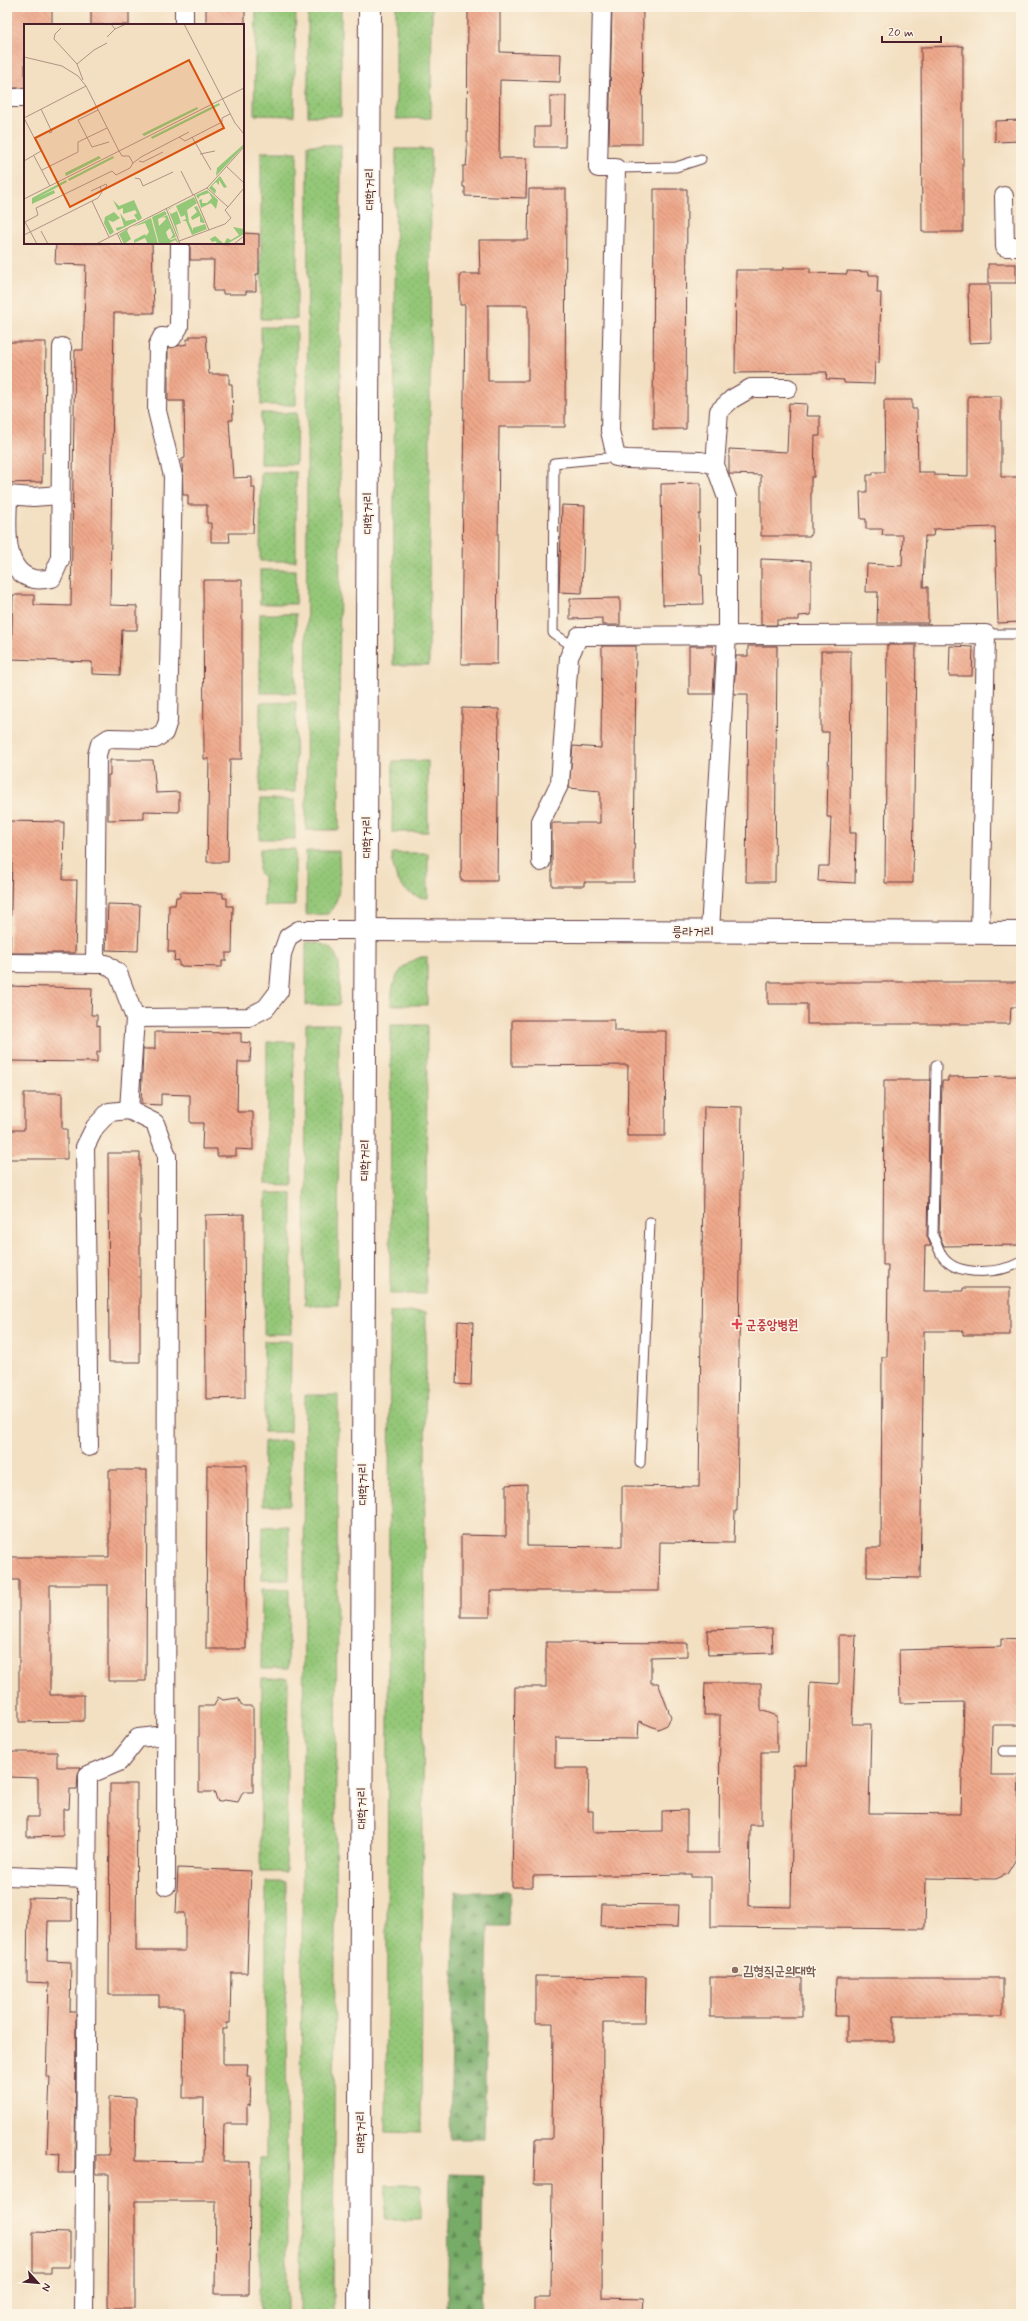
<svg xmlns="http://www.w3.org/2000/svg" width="1028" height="2321" viewBox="0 0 1028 2321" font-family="Mynerve,'Poor Story',sans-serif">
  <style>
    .grass { fill: url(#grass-dots); stroke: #6f7352 }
    .forest { fill: url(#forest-firs); stroke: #60664a }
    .building { fill: url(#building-back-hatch); fill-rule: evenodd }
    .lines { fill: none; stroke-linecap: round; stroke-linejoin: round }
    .service-casing { stroke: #633c42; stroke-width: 11 }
    .minor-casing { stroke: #633c42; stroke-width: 20 }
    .secondary-casing { stroke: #633c42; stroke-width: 24 }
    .primary-casing { stroke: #633c42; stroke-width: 24 }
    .service { stroke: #fff; stroke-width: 9 }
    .minor { stroke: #fff; stroke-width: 18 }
    .secondary { stroke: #fff; stroke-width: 22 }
    .primary { stroke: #fff; stroke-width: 22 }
    .health-dot { fill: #e0444e; stroke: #fcf5e5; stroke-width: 1.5 }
    .education-dot { fill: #8d6e63; stroke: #fcf5e5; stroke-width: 1.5 }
    .labels { text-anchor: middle; stroke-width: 3.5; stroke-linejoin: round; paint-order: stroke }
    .street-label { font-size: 13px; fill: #4a1f2b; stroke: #fcf5e5 }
    .health-label { font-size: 13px; font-weight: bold; fill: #be3a42; stroke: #fcf5e5; text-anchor: start }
    .education-label { font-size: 13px; font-weight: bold; fill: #785e54; stroke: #fcf5e5; text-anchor: start }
    .inset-road { fill: none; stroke: #af9285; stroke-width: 1 }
    .view { fill: #d8530f; fill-opacity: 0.15; stroke: #d8530f; stroke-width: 2 }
    .inset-edge { fill: none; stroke: #4a1f2b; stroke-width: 2 }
  </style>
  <defs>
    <pattern id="grass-dots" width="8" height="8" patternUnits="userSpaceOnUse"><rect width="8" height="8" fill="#94c778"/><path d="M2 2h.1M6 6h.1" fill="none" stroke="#81aa68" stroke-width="1.8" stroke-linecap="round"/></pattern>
    <pattern id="forest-firs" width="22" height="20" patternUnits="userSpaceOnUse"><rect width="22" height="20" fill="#77ac68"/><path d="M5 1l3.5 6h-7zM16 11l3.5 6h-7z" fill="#648b56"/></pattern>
    <pattern id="building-back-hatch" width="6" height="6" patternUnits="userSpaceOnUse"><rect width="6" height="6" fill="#efa88b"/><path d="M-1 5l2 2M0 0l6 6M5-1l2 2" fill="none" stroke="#c48872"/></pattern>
  </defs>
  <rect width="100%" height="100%" fill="#fcf5e5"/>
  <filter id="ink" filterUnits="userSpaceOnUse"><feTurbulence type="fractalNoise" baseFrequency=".025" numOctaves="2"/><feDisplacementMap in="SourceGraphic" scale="8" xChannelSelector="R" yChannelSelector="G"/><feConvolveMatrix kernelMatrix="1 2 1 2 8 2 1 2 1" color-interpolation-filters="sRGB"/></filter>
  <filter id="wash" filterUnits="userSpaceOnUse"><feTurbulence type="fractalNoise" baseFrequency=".012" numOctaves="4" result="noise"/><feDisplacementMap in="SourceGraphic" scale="16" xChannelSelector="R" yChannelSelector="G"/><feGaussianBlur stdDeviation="0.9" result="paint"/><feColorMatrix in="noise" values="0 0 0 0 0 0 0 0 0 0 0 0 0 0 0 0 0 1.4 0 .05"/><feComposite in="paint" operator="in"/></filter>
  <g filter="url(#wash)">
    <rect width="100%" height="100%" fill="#f3dfc1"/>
    <g class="grass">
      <path d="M256,7H296L294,116L254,115Z"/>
      <rect x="308" y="7" width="33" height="109"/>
      <path d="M396,7H432L431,118L396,119Z"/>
      <path d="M308,145H341L339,830H306Z"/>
      <path d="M396,149H431L429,665H393Z"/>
      <rect x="261" y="152" width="36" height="167"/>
      <path d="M261,327H297L296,405H261Z"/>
      <path d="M261,413H297L296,464H260Z"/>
      <path d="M261,472H296V561H260Z"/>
      <rect x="260" y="570" width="36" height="34"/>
      <rect x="260" y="614" width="36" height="79"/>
      <path d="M296,702L295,792H260V703Z"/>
      <path d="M393,761H428V832H392Z"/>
      <rect x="260" y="800" width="35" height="39"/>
      <path d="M260,849H295V906H264V876L259,873Z"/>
      <path d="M306,851H339C339,873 344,897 328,914L306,915Z"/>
      <path d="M392,853H428V898C402,898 392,875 392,853Z"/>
      <path d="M306,942C348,942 339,974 339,1005H306Z"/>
      <path d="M421,957H427V1005H391C391,981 398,966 421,957Z"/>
      <path d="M306,1024H339L338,1305H305Z"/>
      <path d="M391,1025H427L426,1294H390Z"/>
      <path d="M267,1042H294L292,1185L266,1184Z"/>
      <path d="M266,1193H292L291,1334H264Z"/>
      <path d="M390,1312H426L421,2132L386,2131Z"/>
      <path d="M264,1341H291L290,1432H264Z"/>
      <path d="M305,1395H338L333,2314H300Z"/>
      <path d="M264,1441H290V1505H263Z"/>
      <path d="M289,1526V1580H262L263,1527Z"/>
      <path d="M262,1589H289L288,1669H261Z"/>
      <path d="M262,1678H288L286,1872H260Z"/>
      <path d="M266,1882H286L287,2314H260V2158H266Z"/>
      <path d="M386,2185H421V2220H385Z"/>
    </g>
    <g class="forest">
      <path d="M455,1892H510L509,1926H488L484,2139H450Z"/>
      <path d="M450,2174L483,2175L481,2314H447Z"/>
    </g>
    <g id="blocks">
      <g class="building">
        <path d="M7,7H52V25H25V88H7Z"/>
        <rect x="91" y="7" width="38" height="18"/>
        <rect x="206" y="7" width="39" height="18"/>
        <path d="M468,7H500V52L561,54L560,82L500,80L499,158H527L526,198L465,196V187H463V166H466L467,157Z"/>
        <path d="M612,7H643L642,144H609Z"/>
        <path d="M963,46V232H922L921,47Z"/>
        <path d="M550,96H566L565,147H535V127H550Z"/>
        <path d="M1021,120V141L995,142V121Z"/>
        <path d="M529,189H566L565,427H499L497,664H461L465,305H460V274H480L479,240H528ZM488,305H528V381H488Z"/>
        <path d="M654,189H687L686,429H653Z"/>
        <path d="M243,233L259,234V274H256V291H246V294H223V291H213L214,260H190V243H243Z"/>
        <path d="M56,243H152L154,313H114L110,605L137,606V630H122L120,675L92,674V662L11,659L13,595H34V605L71,606L75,350H83L86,265L55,264Z"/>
        <rect x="988" y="264" width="28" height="19"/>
        <path d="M783,268H810V273L847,274V271L869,272V275H878L877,293H881L879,363L875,362L874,384L844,383V380L826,379L827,372L735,373L736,270H783Z"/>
        <path d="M968,285H990L991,342L969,343Z"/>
        <path d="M190,336H206L209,374H229V384H232L233,420H229L233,478L252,477V488H255L253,533H229L230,542H211V523H207V505H188V495H183L182,459L185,458L184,401H168V348L187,344V339H190Z"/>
        <path d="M9,342H46L45,452H42V482L7,483Z"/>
        <path d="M968,396H1001V477H1021V622L998,623L995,527L934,529L933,536H925L923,587H928V623H877L878,592H866L867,564L902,566L903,535H882L883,529H866V519H861L860,492H867V475H873V472H885L884,400H912V409H917L918,472H934V475L968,476Z"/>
        <path d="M789,403L807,404L806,416H820V436H815L814,477H811V536H761V475L729,474V449L787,452Z"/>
        <path d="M701,483V514H699L700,575H702L703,604L663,605L661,484Z"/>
        <path d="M562,505L585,506L582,593L559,592Z"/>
        <path d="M761,559L811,561V615L799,616V620H777V625H761Z"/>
        <path d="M203,580H242V759H230L228,862H207L209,759H204Z"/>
        <path d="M620,598V625H602V618L570,619V599Z"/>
        <path d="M887,645H916L913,883H885Z"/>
        <path d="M602,646H636L634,882H584V886H552V823H600V791L569,788L573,746L601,748Z"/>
        <path d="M689,646H713L712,655H715L713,694H689Z"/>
        <path d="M748,646H777L775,882H746L748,694H734L736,656H748Z"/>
        <path d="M950,646L973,647L972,676H949Z"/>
        <path d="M821,651H851L850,833H856L855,883L818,881L819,866H829L831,817H827L829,732H821Z"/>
        <path d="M462,708L499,709L497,881H461Z"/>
        <path d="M110,760H153L156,793L179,792V812L144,811V819L108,820V775H110Z"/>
        <path d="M7,821L64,822L63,880H77L75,953H10L12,859H7Z"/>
        <path d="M180,892L223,893V898H227V906H233L232,953H226V961H222V967L179,966V960L174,961L175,952H168L169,905H175L176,897H180Z"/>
        <path d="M108,904L140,905L138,951L106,950Z"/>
        <path d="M768,982H1021V1007H1011L1010,1024H807V1004H768Z"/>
        <path d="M7,986L92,988L91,1015H97V1026L100,1025V1052H97V1062L7,1061Z"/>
        <path d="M512,1020H614V1031H666L665,1136H627L628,1065L512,1066Z"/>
        <path d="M155,1032L241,1033V1042L251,1043L250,1062H238L237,1112H253V1150L236,1149V1156H217V1149H202L203,1123H190V1095L161,1094V1105L141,1104L143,1049H155Z"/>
        <path d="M1021,1076V1245L944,1246L939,1235L942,1081H948V1077Z"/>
        <path d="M884,1080H930L927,1236L931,1246H925L924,1291H963V1288H1010V1335H963V1331H924L920,1578L867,1577V1548H881L882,1357H887L888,1265H883Z"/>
        <path d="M24,1093H62V1129H67V1159H7V1130H24Z"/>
        <path d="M704,1106L742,1107L737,1511H735L734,1543L660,1542L659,1591H490V1617H461V1535L506,1536V1485L527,1484V1546L622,1547V1486L699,1487Z"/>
        <path d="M108,1153H140V1362H109Z"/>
        <path d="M244,1214L245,1398L206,1399L205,1215Z"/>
        <path d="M458,1321L473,1322L471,1385L456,1384Z"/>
        <path d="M207,1465H247L246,1649H206Z"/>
        <path d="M109,1470H147L146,1681H108V1585H50V1695H84V1721L19,1722V1580H7V1557H109Z"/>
        <path d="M772,1628L773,1653L708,1655L707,1630Z"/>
        <path d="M839,1635H856L852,1724H871L869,1813L961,1814L964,1702L900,1703L899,1650L1001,1647V1639L1021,1640V1725H992L991,1775H1019L1016,1859L1007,1874L996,1879L926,1878L925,1929L711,1927V1877H691V1874L533,1876V1887H512L515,1687H546V1642L687,1643V1656L651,1657V1683H658L671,1717L667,1725L658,1729L639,1721L638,1739L555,1738V1768H589L588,1811H593V1832L662,1831V1811L687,1810V1853H719L720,1715H704L705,1683H761V1710L777,1716V1752H761V1825H750L749,1906L791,1907L793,1765H807L810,1682L839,1684Z"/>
        <path d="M218,1697L223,1700L238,1698L242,1706H253V1792H243L238,1802L224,1800L218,1802L214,1792H199V1706H214Z"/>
        <path d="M7,1752H57V1767H81L78,1775L77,1789H70L69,1809H63V1836L27,1837V1817H38V1778L7,1777Z"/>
        <path d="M110,1784H137L136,1951H185V1913H176L178,1868L251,1871L247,1973H231L230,2023H227V2029H223V2064H248L247,2076H251L250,2106L247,2105V2124H224L223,2162H250L249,2294H215L216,2201H135V2308H108L109,2174H96V2155H109V2097L136,2098L135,2161L203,2162L204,2098H183L184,2007H159V1995H109Z"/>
        <path d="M28,1898L72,1899V1921H48L47,1961L71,1962L70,2012H76L75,2173H58L59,2154L47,2153L50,2077H46L49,1983L27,1982Z"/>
        <path d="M602,1904L679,1905L678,1927L601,1926Z"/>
        <path d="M536,1976L646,1977L645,2023H603L602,2298L644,2299L643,2314H534V2298H551L552,2184H534L535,2139H552L553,2023H536Z"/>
        <path d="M710,1977L802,1978V2017H710Z"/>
        <path d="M836,1978H1003V2016H894V2041H847V2016H835Z"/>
        <path d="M33,2232L70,2233V2267H51V2273H33Z"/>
      </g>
    </g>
  </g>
  <g filter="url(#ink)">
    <use href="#blocks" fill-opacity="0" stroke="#633c42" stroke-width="1"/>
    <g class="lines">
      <defs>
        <g id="service">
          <path d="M616,168L676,167L701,159"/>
          <path d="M986,634H1021"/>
          <path d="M574,647L553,633L554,463L616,457"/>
          <path d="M936,1065L933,1236C936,1242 939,1250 942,1256C957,1278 1001,1273 1021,1262"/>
          <path d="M640,1463L650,1222"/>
          <path d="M1003,1751H1021"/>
        </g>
        <g id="minor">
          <path d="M602,7L598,168H616L610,431L616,457L627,459L701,461L715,465L727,498V635L710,931"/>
          <path d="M184,25V7"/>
          <path d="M7,98H25"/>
          <path d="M1004,196L1005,247H1021"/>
          <path d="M715,465L719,411L732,399L751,388H788"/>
          <path d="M7,495L33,497L60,495"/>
          <path d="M8,495C8,521 0,572 34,579C39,580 47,579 52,578L60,560L62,347"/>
          <path d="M541,862V821L560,783L569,657L579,636L986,634L980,932"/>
          <path d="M7,963L106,964L118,973L135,1018L249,1017L266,1008L279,991L282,954L288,937L299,930H366"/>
          <path d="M95,964L97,755L100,744L109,738L155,739L164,733L168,721L173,476L157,411L158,345L162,337L172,338L179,327L180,243"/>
          <path d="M135,1018L129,1110L155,1123L167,1156L166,1886"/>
          <path d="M89,1447L85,1147L95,1127L109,1112L129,1110"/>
          <path d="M7,1876L87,1879"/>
          <path d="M84,2314L88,1775L119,1762L138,1738L166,1735"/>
        </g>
        <path id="secondary" d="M366,930L1021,933"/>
        <path id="primary" d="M359,2314L370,7"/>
      </defs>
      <use href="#service" class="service-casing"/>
      <use href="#minor" class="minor-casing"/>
      <use href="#secondary" class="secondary-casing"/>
      <use href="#primary" class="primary-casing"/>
      <use href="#service" class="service"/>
      <use href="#minor" class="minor"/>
      <use href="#secondary" class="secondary"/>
      <use href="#primary" class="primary"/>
    </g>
  </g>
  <path class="health-dot" d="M735 1318h4v4h4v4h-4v4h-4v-4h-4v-4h4z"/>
  <circle class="education-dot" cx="735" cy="1970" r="4"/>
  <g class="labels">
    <g class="street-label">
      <text transform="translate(369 189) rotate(-90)" y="5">대학거리</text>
      <text transform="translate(367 513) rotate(-90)" y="5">대학거리</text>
      <text transform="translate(366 837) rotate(-90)" y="5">대학거리</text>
      <text x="693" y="936">릉라거리</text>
      <text transform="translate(364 1160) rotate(-89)" y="5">대학거리</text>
      <text transform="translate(362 1484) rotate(-90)" y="5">대학거리</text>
      <text transform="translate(361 1808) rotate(-90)" y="5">대학거리</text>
      <text transform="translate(360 2132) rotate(-90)" y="5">대학거리</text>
    </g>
    <g class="health-label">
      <text x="746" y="1329">군중앙병원</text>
    </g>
    <g class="education-label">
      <text x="743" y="1975">김형직군의대학</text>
    </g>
  </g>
  <g transform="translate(24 24)">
    <rect width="220" height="220" fill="#f3dfc1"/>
    <path d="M195,79L196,81L128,115L127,113ZM173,83L174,85L120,112L118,110ZM220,120V122L192,152L193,144ZM75,132L77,134L42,152L41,149ZM89,132L90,134L45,157L44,155ZM196,152L203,163L200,164L195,156V161L192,158L188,162L192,166L191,170L185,164ZM42,156L43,158L13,174L30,166L31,169L8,180V174ZM183,166L194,176L192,185L187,179L177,184L175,176L178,175V179H183L188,174L185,169L176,172L174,175L172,171ZM170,173L173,179L163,186L165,198L169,207V204L181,200L183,205L168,211L162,197H158L162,195L161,191L157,193L152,182ZM89,176L95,182L110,176L118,194L114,197L110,191L113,189L111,186L99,190V184L94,186ZM150,182L144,186L147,190L153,187L157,199L152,201L156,216L144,185ZM173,182L181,199H179L176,198V192L168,196L167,193L173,188L170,183ZM141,187L143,190L134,195L135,202L142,195L141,193L136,194L143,191L152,213L146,215L149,211L146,204L142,208L144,214L147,216L152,214L155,220L151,216L144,220H135L128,193ZM90,188L96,194L89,198L84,196L90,208L86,211L80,199L81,193ZM96,189L102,197L111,195L113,197L93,207L92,204L100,202ZM127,194L134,220H124L121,214L110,219V216L121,210L122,212L125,208L121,199L108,203ZM209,203L220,205V210L203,220H193L192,217L188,218L183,211L186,215L191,212L200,220L203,214L207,216L215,211ZM105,204L103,207L107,215L100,220L95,210Z" fill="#94c778"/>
    <path class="inset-road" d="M160,0L211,99L220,110M37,4L31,10L30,15L53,40L59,56M91,5L102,0M83,13L91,5L87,0M0,33L38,42L54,52L62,62L95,127M53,40L70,26L83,19M17,85L28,108L25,109M74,86L54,96L68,123L85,118M0,94L62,62M155,113L161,117L198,98V94L206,90M168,113L187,146M176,130L191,127M10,132L26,162M0,137L17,127L0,94M115,137L119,138L139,128M109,139L117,133L165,108M202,142L220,159M18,146L54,128V118L83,104M157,147L169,171M111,154L116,155L119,162L149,148M67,167L82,160L83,162L78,166M170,170L185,206M0,175L220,64M68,177L85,213M204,183L220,164M142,184L156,220M0,196L13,220M1,198L14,191L12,184L88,147L92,151L106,144L109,139L105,132H98L95,127M17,207L24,220M93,209L98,220M0,211L74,174L78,168L76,162M155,217L201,200L207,194L201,186L204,183L183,164M72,220L183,164L220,123M210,220L220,212"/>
    <path class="view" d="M165,36L200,104L46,183L11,114Z"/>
    <rect width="220" height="220" class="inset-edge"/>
  </g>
  <rect width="1028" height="2321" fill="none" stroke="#fcf5e5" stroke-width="24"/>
  <g transform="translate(38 2283) rotate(117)" stroke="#fcf5e5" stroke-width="3" paint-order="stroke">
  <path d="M0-3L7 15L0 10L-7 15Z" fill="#4a1f2b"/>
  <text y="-6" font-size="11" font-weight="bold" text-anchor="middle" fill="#4a1f2b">N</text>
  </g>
  <path d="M882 36v6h59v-6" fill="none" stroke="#4a1f2b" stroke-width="2"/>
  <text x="888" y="36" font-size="12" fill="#4a1f2b" stroke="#fcf5e5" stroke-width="3" paint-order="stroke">20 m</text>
</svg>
